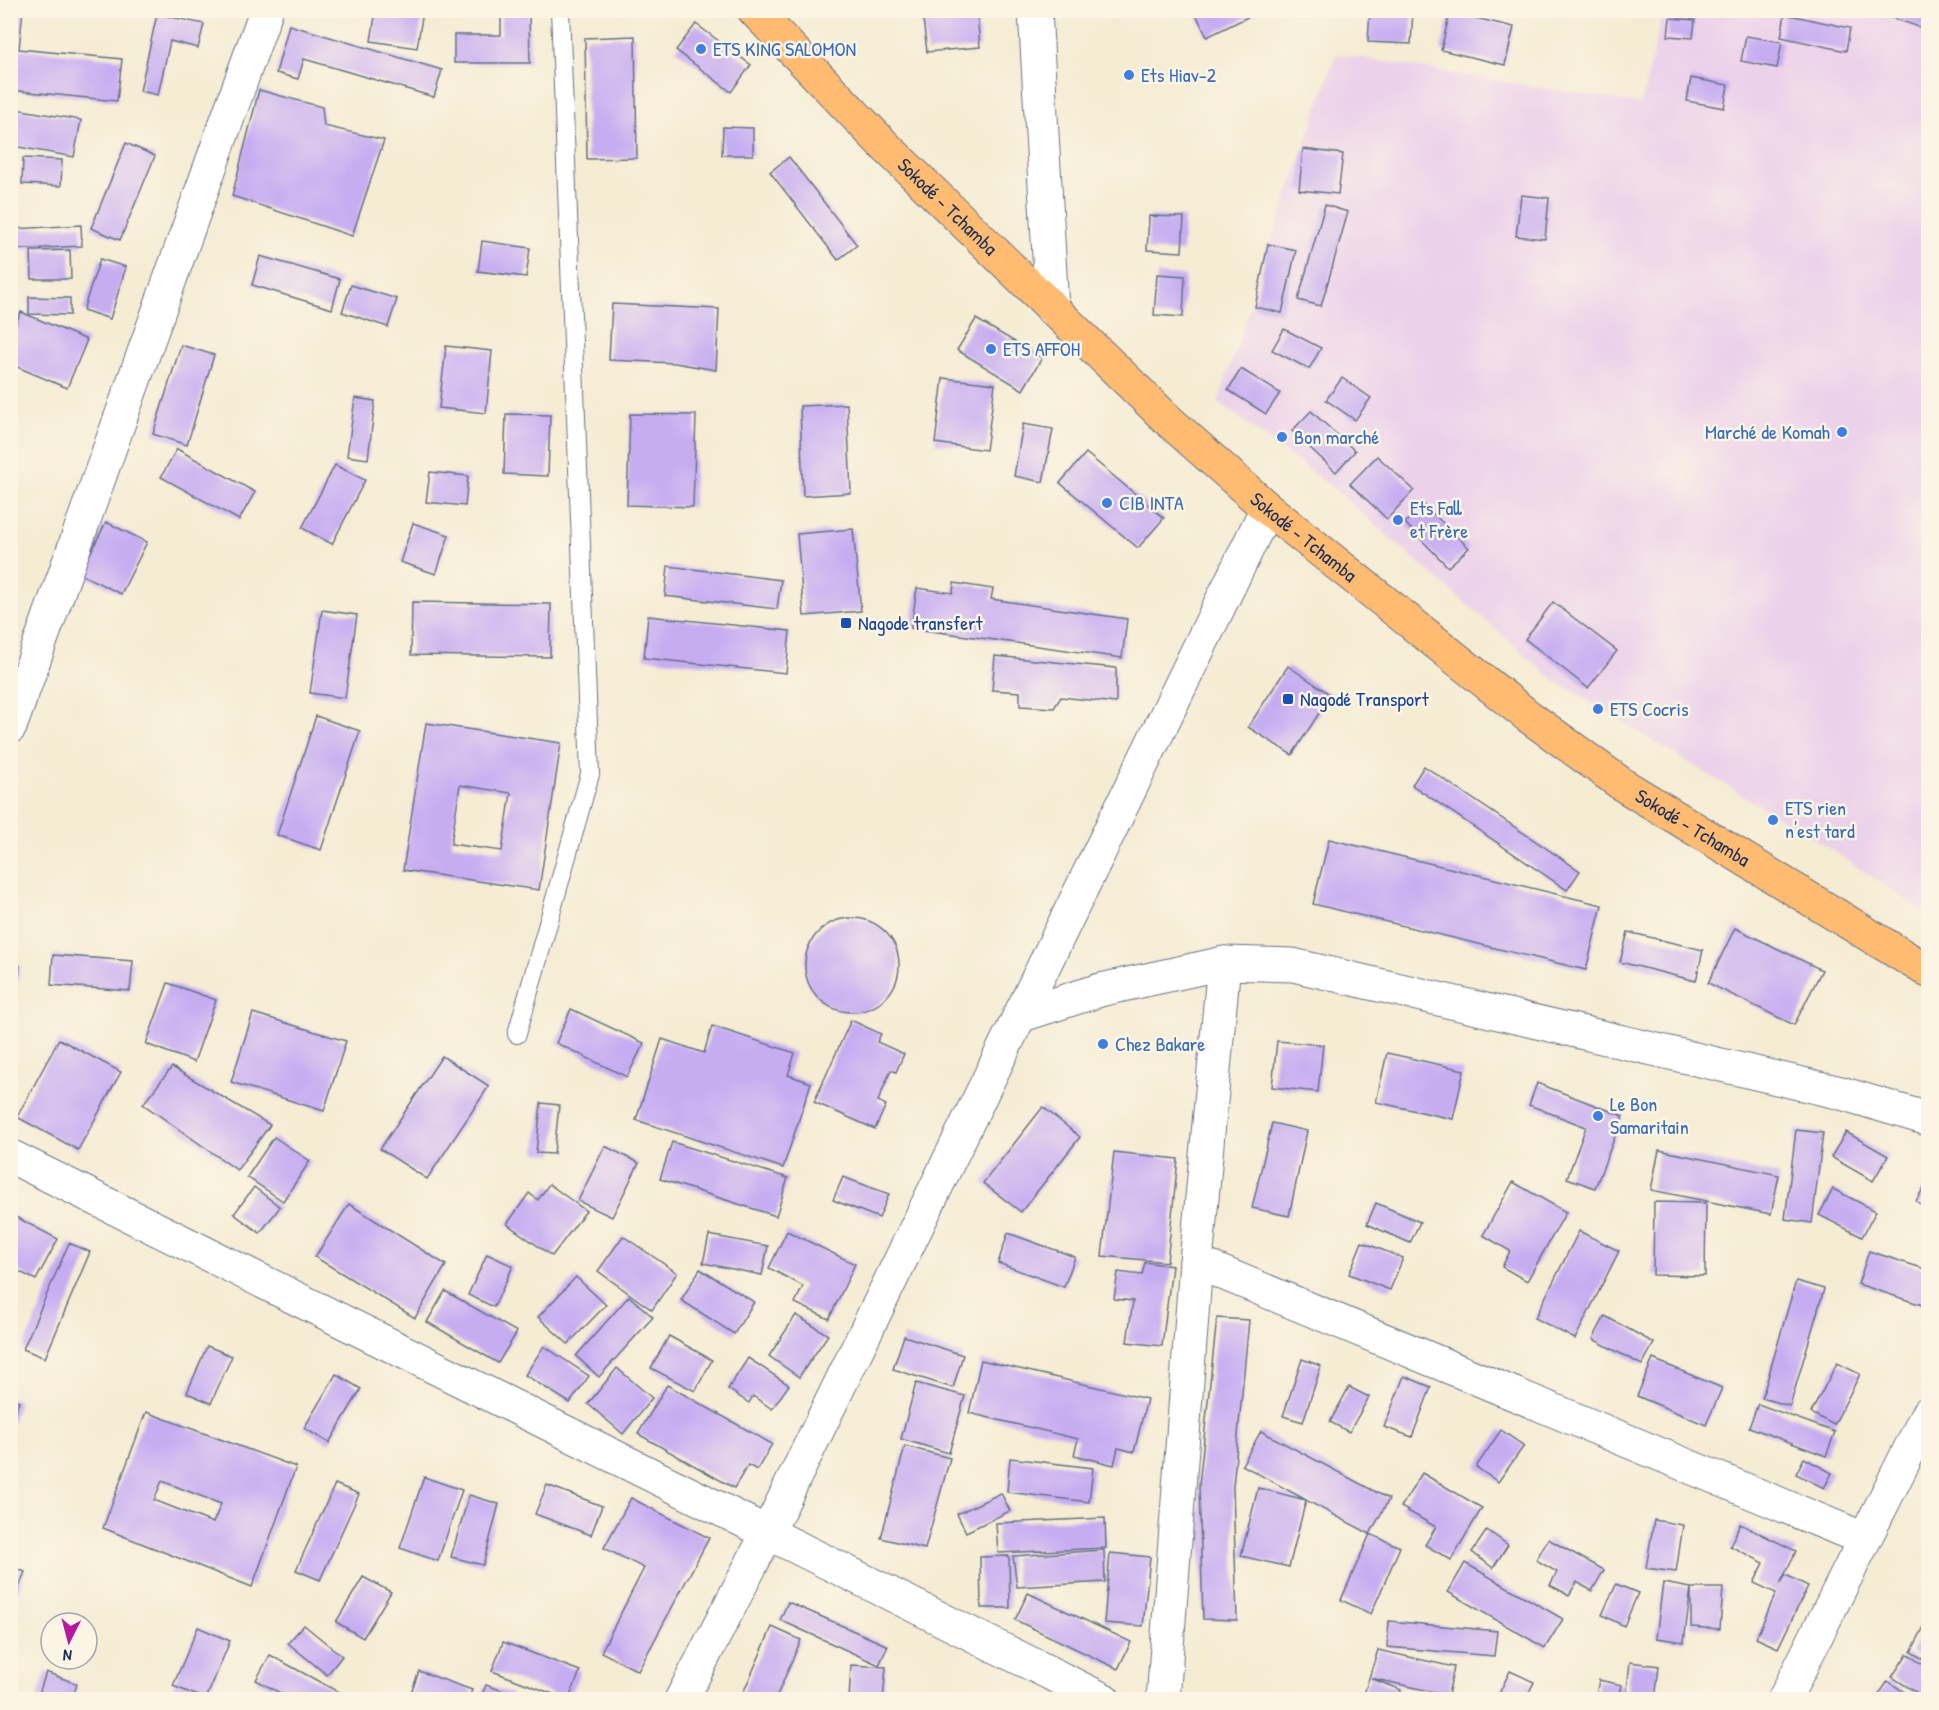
<svg xmlns="http://www.w3.org/2000/svg" width="1939" height="1710" viewBox="0 0 1939 1710" font-family="'Patrick Hand',sans-serif">
  <style>
    .built { fill: #ecd1ea }
    .building { fill: #c6adf2; fill-rule: evenodd }
    .lines { fill: none; stroke-linecap: round; stroke-linejoin: round }
    .lane-casing { stroke: #677187; stroke-width: 20 }
    .street-casing { stroke: #677187; stroke-width: 35 }
    .primary-casing { stroke: #677187; stroke-width: 35 }
    .lane { stroke: #fff; stroke-width: 18 }
    .street { stroke: #fff; stroke-width: 33 }
    .primary { stroke: #ffbb71; stroke-width: 33 }
    .shop-dot { fill: #3f7fe0; stroke: #fcf5e5; stroke-width: 2 }
    .transit-dot { fill: #1a4fb4; stroke: #fcf5e5; stroke-width: 2 }
    .labels { text-anchor: middle; stroke-width: 5; stroke-linejoin: round; paint-order: stroke }
    .shop-label { font-size: 20px; fill: #366cbe; stroke: #fcf5e5; text-anchor: start }
    .street-label { font-size: 20px; fill: #1b2f5e; stroke: #fcf5e5 }
    .transit-label { font-size: 20px; fill: #164399; stroke: #fcf5e5; text-anchor: start }
  </style>
  <rect width="100%" height="100%" fill="#fcf5e5"/>
  <filter id="ink" filterUnits="userSpaceOnUse"><feTurbulence type="fractalNoise" baseFrequency=".0167" numOctaves="2"/><feDisplacementMap in="SourceGraphic" scale="12" xChannelSelector="R" yChannelSelector="G"/><feConvolveMatrix kernelMatrix="1 2 1 2 8 2 1 2 1" color-interpolation-filters="sRGB"/></filter>
  <filter id="wash" filterUnits="userSpaceOnUse"><feTurbulence type="fractalNoise" baseFrequency=".008" numOctaves="4" result="noise"/><feDisplacementMap in="SourceGraphic" scale="24" xChannelSelector="R" yChannelSelector="G"/><feGaussianBlur stdDeviation="1.35" result="paint"/><feColorMatrix in="noise" values="0 0 0 0 0 0 0 0 0 0 0 0 0 0 0 0 0 1.4 0 .05"/><feComposite in="paint" operator="in"/></filter>
  <g filter="url(#wash)">
    <rect width="100%" height="100%" fill="#f4ecd3"/>
    <path class="built" d="M1663,11H1928V914L1827,847L1554,680L1329,485L1218,402L1336,54L1641,104Z"/>
    <g id="blocks">
      <g class="building">
        <path d="M10,10H23L19,49L122,59L117,101L10,90Z"/>
        <path d="M376,10L423,11L417,48L371,41Z"/>
        <path d="M501,10H529L530,63H454V35H501Z"/>
        <path d="M1194,10H1262L1207,37Z"/>
        <path d="M1370,10H1413L1411,44L1368,42Z"/>
        <path d="M1928,10V30L1872,11V10Z"/>
        <path d="M1450,12L1514,27L1505,65L1441,50Z"/>
        <path d="M157,14L204,24L198,48L170,41L158,95L140,91Z"/>
        <path d="M977,14L980,47L927,52L923,19Z"/>
        <path d="M1785,14L1850,28L1846,51L1781,37Z"/>
        <path d="M1670,18L1695,20L1693,38L1668,36Z"/>
        <path d="M696,24L751,65L731,92L676,50Z"/>
        <path d="M289,25L442,70L434,97L304,59L298,79L276,73Z"/>
        <path d="M635,36L637,158L587,159L585,38Z"/>
        <path d="M1746,36L1782,42L1777,68L1741,61Z"/>
        <path d="M1691,78L1728,85L1724,108L1687,101Z"/>
        <path d="M259,90L322,107L324,126L384,140L352,236L232,196Z"/>
        <path d="M10,108L81,120L74,157L13,146L10,152Z"/>
        <path d="M723,127L753,128V155H722Z"/>
        <path d="M126,143L155,156L120,240L91,228Z"/>
        <path d="M1303,149L1343,154L1338,194L1299,190Z"/>
        <path d="M789,157L857,245L838,260L770,172Z"/>
        <path d="M23,158L62,160L61,186L22,184Z"/>
        <path d="M1521,195L1549,198L1545,239L1516,236Z"/>
        <path d="M10,196L14,229L81,225L82,246L10,250Z"/>
        <path d="M1325,205L1348,212L1321,306L1298,300Z"/>
        <path d="M1149,216L1184,217L1182,252L1147,250Z"/>
        <path d="M482,241L530,248L526,277L478,271Z"/>
        <path d="M1268,244L1296,250L1282,313L1255,307Z"/>
        <path d="M70,250L71,279H32L31,251Z"/>
        <path d="M260,256L340,279L332,309L252,285Z"/>
        <path d="M100,259L126,267L110,319L83,310Z"/>
        <path d="M1157,274L1185,276L1183,317L1154,315Z"/>
        <path d="M351,285L397,299L388,327L342,312Z"/>
        <path d="M29,297L70,298V315L29,314Z"/>
        <path d="M612,304L719,309L716,370L675,363L609,360Z"/>
        <path d="M21,312L87,340L67,388L10,364V336Z"/>
        <path d="M976,319L1042,358L1023,390L957,350Z"/>
        <path d="M1284,329L1321,348L1309,369L1272,350Z"/>
        <path d="M181,345L214,355L187,445L153,434Z"/>
        <path d="M446,346L492,351L486,413L439,408Z"/>
        <path d="M1241,369L1280,393L1266,414L1228,390Z"/>
        <path d="M943,378L995,384L986,450L935,443Z"/>
        <path d="M1342,378L1371,398L1355,420L1326,400Z"/>
        <path d="M355,398L375,401L368,459L347,456Z"/>
        <path d="M847,404L851,493L803,496L800,406Z"/>
        <path d="M1311,411L1355,451L1336,472L1292,431Z"/>
        <path d="M506,414L550,415L548,476L504,474Z"/>
        <path d="M630,414L696,415L693,507L627,505Z"/>
        <path d="M1023,424L1053,429L1043,482L1014,476Z"/>
        <path d="M177,449L255,492L239,520L161,477Z"/>
        <path d="M1086,453L1164,518L1138,548L1060,483Z"/>
        <path d="M1377,456L1414,490L1387,519L1350,484Z"/>
        <path d="M335,465L365,480L332,544L302,528Z"/>
        <path d="M430,472L468,476L465,506L426,502Z"/>
        <path d="M1423,504L1469,548L1448,567L1405,523Z"/>
        <path d="M106,522L147,542L121,594L80,574Z"/>
        <path d="M413,523L449,535L436,574L400,562Z"/>
        <path d="M853,529L861,611L804,616L797,534Z"/>
        <path d="M668,566L781,580L777,609L665,596Z"/>
        <path d="M954,583L993,589L991,599L1127,619L1122,658L911,628L917,588L953,593Z"/>
        <path d="M412,602L551,604L550,657L411,655Z"/>
        <path d="M1553,602L1617,651L1588,688L1525,639Z"/>
        <path d="M322,610L357,615L345,698L310,693Z"/>
        <path d="M648,616L790,631L786,673L644,658Z"/>
        <path d="M995,656L1116,668V703L1061,697L1054,708L1020,706V692L992,690Z"/>
        <path d="M1288,666L1331,695L1292,755L1248,727Z"/>
        <path d="M316,716L360,731L321,850L277,835Z"/>
        <path d="M426,723L561,743L539,890L403,870ZM460,785L511,793L502,851L451,844Z"/>
        <path d="M1424,766L1580,871L1567,890L1412,785Z"/>
        <path d="M1329,839L1602,905L1586,970L1313,904Z"/>
        <circle cx="852" cy="965" r="47"/>
        <path d="M1735,928L1822,970L1794,1025L1708,983Z"/>
        <path d="M1628,932L1703,950L1696,981L1620,962Z"/>
        <path d="M53,955L133,961L130,991L51,985Z"/>
        <path d="M10,964L20,966L12,1011H10Z"/>
        <path d="M168,983L216,1000L194,1062L146,1044Z"/>
        <path d="M571,1009L644,1043L627,1077L556,1043Z"/>
        <path d="M253,1013L346,1041L324,1111L231,1082Z"/>
        <path d="M851,1020L881,1034L877,1042L904,1054L896,1072L891,1070L878,1101L886,1105L875,1129L814,1102Z"/>
        <path d="M712,1026L795,1053L788,1075L811,1083L783,1168L636,1120L662,1039L704,1053Z"/>
        <path d="M59,1039L121,1072L78,1150L17,1117Z"/>
        <path d="M1277,1041L1323,1045L1318,1092L1272,1087Z"/>
        <path d="M1387,1053L1464,1070L1453,1119L1376,1102Z"/>
        <path d="M442,1056L489,1086L427,1179L380,1149Z"/>
        <path d="M172,1067L270,1125L237,1170L143,1104Z"/>
        <path d="M1537,1083L1623,1116L1595,1188L1567,1178L1586,1127L1529,1105Z"/>
        <path d="M541,1103L559,1105L554,1154L536,1153Z"/>
        <path d="M1043,1107L1080,1137L1021,1212L983,1183Z"/>
        <path d="M1272,1123L1307,1131L1289,1216L1252,1208Z"/>
        <path d="M1796,1130L1823,1133L1812,1223L1785,1219Z"/>
        <path d="M1846,1132L1888,1156L1873,1181L1831,1157Z"/>
        <path d="M274,1137L310,1161L283,1201L247,1177Z"/>
        <path d="M672,1142L788,1178L776,1216L660,1179Z"/>
        <path d="M605,1146L639,1163L612,1217L578,1201Z"/>
        <path d="M1659,1150L1779,1175L1771,1214L1651,1190Z"/>
        <path d="M1114,1152L1178,1159L1167,1262L1102,1256Z"/>
        <path d="M843,1177L889,1194L879,1218L833,1200Z"/>
        <path d="M1513,1182L1566,1212L1527,1281L1502,1267L1510,1251L1483,1235Z"/>
        <path d="M549,1184L586,1211L552,1256L507,1224L529,1193L538,1200Z"/>
        <path d="M1926,1184L1928,1186V1209L1916,1201Z"/>
        <path d="M254,1187L280,1207L260,1233L234,1214Z"/>
        <path d="M1833,1189L1876,1211L1862,1237L1819,1215Z"/>
        <path d="M1654,1202L1706,1203L1705,1276L1653,1275Z"/>
        <path d="M1376,1203L1420,1222L1410,1243L1367,1224Z"/>
        <path d="M349,1204L446,1265L415,1318L315,1257Z"/>
        <path d="M10,1214L58,1239L36,1280L10,1267Z"/>
        <path d="M787,1231L855,1264L829,1319L795,1303L803,1286L769,1268Z"/>
        <path d="M1579,1231L1619,1251L1575,1339L1535,1318Z"/>
        <path d="M1008,1233L1075,1257L1064,1287L998,1263Z"/>
        <path d="M709,1235L768,1246L762,1275L703,1263Z"/>
        <path d="M623,1236L677,1273L652,1310L598,1271Z"/>
        <path d="M1362,1242L1403,1258L1390,1290L1349,1274Z"/>
        <path d="M69,1243L90,1252L45,1358L23,1349Z"/>
        <path d="M1869,1251L1928,1270V1286L1922,1305L1858,1284Z"/>
        <path d="M487,1254L513,1266L494,1307L468,1295Z"/>
        <path d="M1145,1262L1172,1266L1162,1346L1127,1342L1133,1301L1114,1299L1118,1272L1142,1275Z"/>
        <path d="M700,1269L754,1302L734,1334L681,1300Z"/>
        <path d="M576,1277L606,1305L568,1344L538,1317Z"/>
        <path d="M1796,1281L1824,1289L1790,1406L1762,1398Z"/>
        <path d="M445,1291L517,1332L498,1363L427,1322Z"/>
        <path d="M629,1296L653,1317L599,1377L576,1356Z"/>
        <path d="M796,1315L828,1335L799,1377L769,1356Z"/>
        <path d="M1605,1316L1654,1343L1642,1365L1593,1339Z"/>
        <path d="M1217,1318L1249,1320L1233,1487L1237,1620L1203,1619L1199,1485Z"/>
        <path d="M669,1336L712,1360L695,1391L651,1368Z"/>
        <path d="M904,1336L963,1355L953,1388L893,1369Z"/>
        <path d="M207,1346L232,1356L211,1403L187,1393Z"/>
        <path d="M544,1346L589,1376L570,1403L525,1375Z"/>
        <path d="M748,1358L789,1385L772,1409L753,1396L749,1403L728,1389Z"/>
        <path d="M1302,1359L1321,1366L1303,1422L1283,1416Z"/>
        <path d="M1653,1359L1722,1388L1706,1425L1637,1396Z"/>
        <path d="M981,1360L1147,1399L1134,1452L1118,1448L1114,1465L1074,1455L1078,1439L969,1413Z"/>
        <path d="M1837,1363L1860,1374L1834,1425L1811,1413Z"/>
        <path d="M617,1368L652,1398L623,1434L588,1404Z"/>
        <path d="M336,1374L361,1389L329,1443L304,1428Z"/>
        <path d="M1404,1376L1431,1387L1412,1437L1384,1427Z"/>
        <path d="M916,1383L965,1396L949,1453L901,1439Z"/>
        <path d="M667,1385L772,1444L757,1470L748,1465L734,1488L638,1434Z"/>
        <path d="M1349,1387L1369,1397L1349,1432L1330,1422Z"/>
        <path d="M10,1398L19,1401L11,1425H10Z"/>
        <path d="M1758,1404L1835,1432L1826,1456L1749,1427Z"/>
        <path d="M146,1412L296,1467L252,1587L103,1528ZM162,1481L221,1504L213,1523L154,1500Z"/>
        <path d="M1501,1430L1524,1446L1498,1482L1476,1467Z"/>
        <path d="M1261,1431L1389,1499L1370,1534L1306,1500L1289,1567L1241,1556L1258,1488L1306,1500L1242,1465Z"/>
        <path d="M905,1446L950,1458L925,1549L881,1538Z"/>
        <path d="M1010,1458L1093,1468L1089,1502L1007,1492Z"/>
        <path d="M1804,1458L1832,1473L1824,1488L1796,1474Z"/>
        <path d="M1422,1473L1482,1508L1451,1560L1425,1545L1436,1527L1401,1507Z"/>
        <path d="M424,1477L462,1490L438,1561L400,1548Z"/>
        <path d="M335,1484L359,1494L320,1580L296,1570Z"/>
        <path d="M547,1485L602,1506L591,1535L535,1514Z"/>
        <path d="M1001,1493L1010,1511L966,1532L957,1514Z"/>
        <path d="M469,1495L499,1504L483,1565L451,1557Z"/>
        <path d="M631,1498L709,1538L638,1671L601,1652L644,1568L604,1548Z"/>
        <path d="M1105,1518L1106,1548L998,1553L996,1523Z"/>
        <path d="M1654,1520L1683,1525L1676,1572L1646,1568Z"/>
        <path d="M1740,1524L1796,1551L1780,1584L1786,1575L1808,1586L1778,1648L1756,1638L1776,1593L1754,1583L1764,1563L1730,1546Z"/>
        <path d="M1487,1530L1508,1545L1493,1568L1472,1552Z"/>
        <path d="M1370,1534L1400,1547L1371,1614L1341,1600Z"/>
        <path d="M1548,1539L1604,1570L1592,1591L1577,1582L1569,1595L1550,1585L1557,1572L1536,1560Z"/>
        <path d="M1104,1550L1105,1582L1017,1587L1013,1556Z"/>
        <path d="M1110,1553L1150,1557L1143,1626L1104,1623Z"/>
        <path d="M1009,1556L1010,1608H981L980,1557Z"/>
        <path d="M1465,1563L1563,1619L1545,1648L1448,1592Z"/>
        <path d="M10,1566L25,1572L11,1607H10Z"/>
        <path d="M363,1577L391,1592L363,1638L336,1622Z"/>
        <path d="M1663,1583L1691,1588H1723L1720,1629L1691,1627V1588L1684,1642L1656,1638Z"/>
        <path d="M1616,1584L1638,1593L1624,1626L1602,1615Z"/>
        <path d="M1028,1593L1131,1642L1118,1669L1015,1620Z"/>
        <path d="M788,1602L888,1646L879,1665L780,1620Z"/>
        <path d="M1928,1619V1662L1911,1652Z"/>
        <path d="M1389,1621L1497,1631L1494,1656L1387,1647Z"/>
        <path d="M304,1625L342,1656L327,1675L288,1643Z"/>
        <path d="M198,1627L230,1641L206,1699L173,1686Z"/>
        <path d="M772,1627L801,1640L775,1700H740Z"/>
        <path d="M503,1642L580,1671L569,1700L492,1671Z"/>
        <path d="M1378,1650L1454,1667L1448,1695L1371,1678L1401,1690L1397,1700H1362Z"/>
        <path d="M1907,1654L1928,1668V1700L1892,1677Z"/>
        <path d="M270,1655L353,1700H293L256,1680Z"/>
        <path d="M1630,1662L1659,1666L1655,1700H1626Z"/>
        <path d="M851,1665L886,1667L883,1700H849Z"/>
        <path d="M419,1671L472,1690L468,1700L409,1699Z"/>
        <path d="M1510,1671L1534,1682L1525,1700H1496Z"/>
        <path d="M46,1672L77,1684L72,1700H37Z"/>
        <path d="M1599,1680L1622,1685L1619,1700H1595Z"/>
        <path d="M1888,1681L1911,1697L1909,1700H1875Z"/>
        <path d="M486,1685L512,1694L510,1700H480Z"/>
      </g>
    </g>
  </g>
  <g filter="url(#ink)">
    <use href="#blocks" fill-opacity="0" stroke="#677187" stroke-width="1.5"/>
    <g class="lines">
      <defs>
        <path id="lane" d="M517,1034L590,774L560,10"/>
        <g id="street">
          <path d="M1035,10L1052,309"/>
          <path d="M10,727L266,11"/>
          <path d="M1019,1016L1100,990L1224,963L1293,965L1841,1093L1928,1119"/>
          <path d="M10,1156L1104,1700"/>
          <path d="M1196,1262L1864,1539"/>
          <path d="M681,1700L767,1534L1267,508"/>
          <path d="M1163,1700L1196,1262L1224,963"/>
          <path d="M1784,1700L1928,1413"/>
        </g>
        <g id="primary">
          <path id="s1" d="M754,10L883,144L1169,421L1267,508L1528,716L1623,785L1928,971"/>
        </g>
      </defs>
      <use href="#lane" class="lane-casing"/>
      <use href="#street" class="street-casing"/>
      <use href="#primary" class="primary-casing"/>
      <use href="#lane" class="lane"/>
      <use href="#street" class="street"/>
      <use href="#primary" class="primary"/>
    </g>
  </g>
  <g class="shop-dot">
    <circle cx="701" cy="49" r="6"/>
    <circle cx="1129" cy="75" r="6"/>
    <circle cx="991" cy="349" r="6"/>
    <circle cx="1842" cy="432" r="6"/>
    <circle cx="1282" cy="437" r="6"/>
    <circle cx="1107" cy="503" r="6"/>
    <circle cx="1398" cy="520" r="6"/>
    <circle cx="1598" cy="709" r="6"/>
    <circle cx="1773" cy="820" r="6"/>
    <circle cx="1103" cy="1044" r="6"/>
    <circle cx="1598" cy="1116" r="6"/>
  </g>
  <g class="transit-dot">
    <rect x="840" y="617" width="12" height="12" rx="3"/>
    <rect x="1282" y="693" width="12" height="12" rx="3"/>
  </g>
  <g class="labels">
    <g class="shop-label">
      <text x="713" y="56">ETS KING SALOMON</text>
      <text x="1141" y="82">Ets Hiav-2</text>
      <text x="1003" y="356">ETS AFFOH</text>
      <text x="1830" y="439" text-anchor="end">Marché de Komah</text>
      <text x="1294" y="444">Bon marché</text>
      <text x="1119" y="510">CIB INTA</text>
      <text x="1410" y="515">Ets Fall<tspan x="1410" dy="23">et Frère</tspan></text>
      <text x="1610" y="716">ETS Cocris</text>
      <text x="1785" y="815">ETS rien<tspan x="1785" dy="23">n'est tard</tspan></text>
      <text x="1115" y="1051">Chez Bakare</text>
      <text x="1610" y="1111">Le Bon<tspan x="1610" dy="23">Samaritain</tspan></text>
    </g>
    <g class="street-label">
      <text dy="7" stroke="none"><textPath href="#s1" startOffset="276">Sokodé - Tchamba</textPath></text>
      <text dy="7" stroke="none"><textPath href="#s1" startOffset="762">Sokodé - Tchamba</textPath></text>
      <text dy="7" stroke="none"><textPath href="#s1" startOffset="1248">Sokodé - Tchamba</textPath></text>
    </g>
    <g class="transit-label">
      <text x="858" y="630">Nagode transfert</text>
      <text x="1300" y="706">Nagodé Transport</text>
    </g>
  </g>
  <rect width="1939" height="1710" fill="none" stroke="#fcf5e5" stroke-width="36"/>
  <g transform="translate(69 1641) rotate(186)"><circle r="28" fill="#fcf5e5" stroke="#a2a6af" stroke-width="1.5"/>
  <path d="M0-4.5L10 22L0 15L-10 22Z" fill="#b5179e"/>
  <text y="-9" font-size="16" font-weight="bold" text-anchor="middle" fill="#1b2f5e">N</text>
  </g>
</svg>
